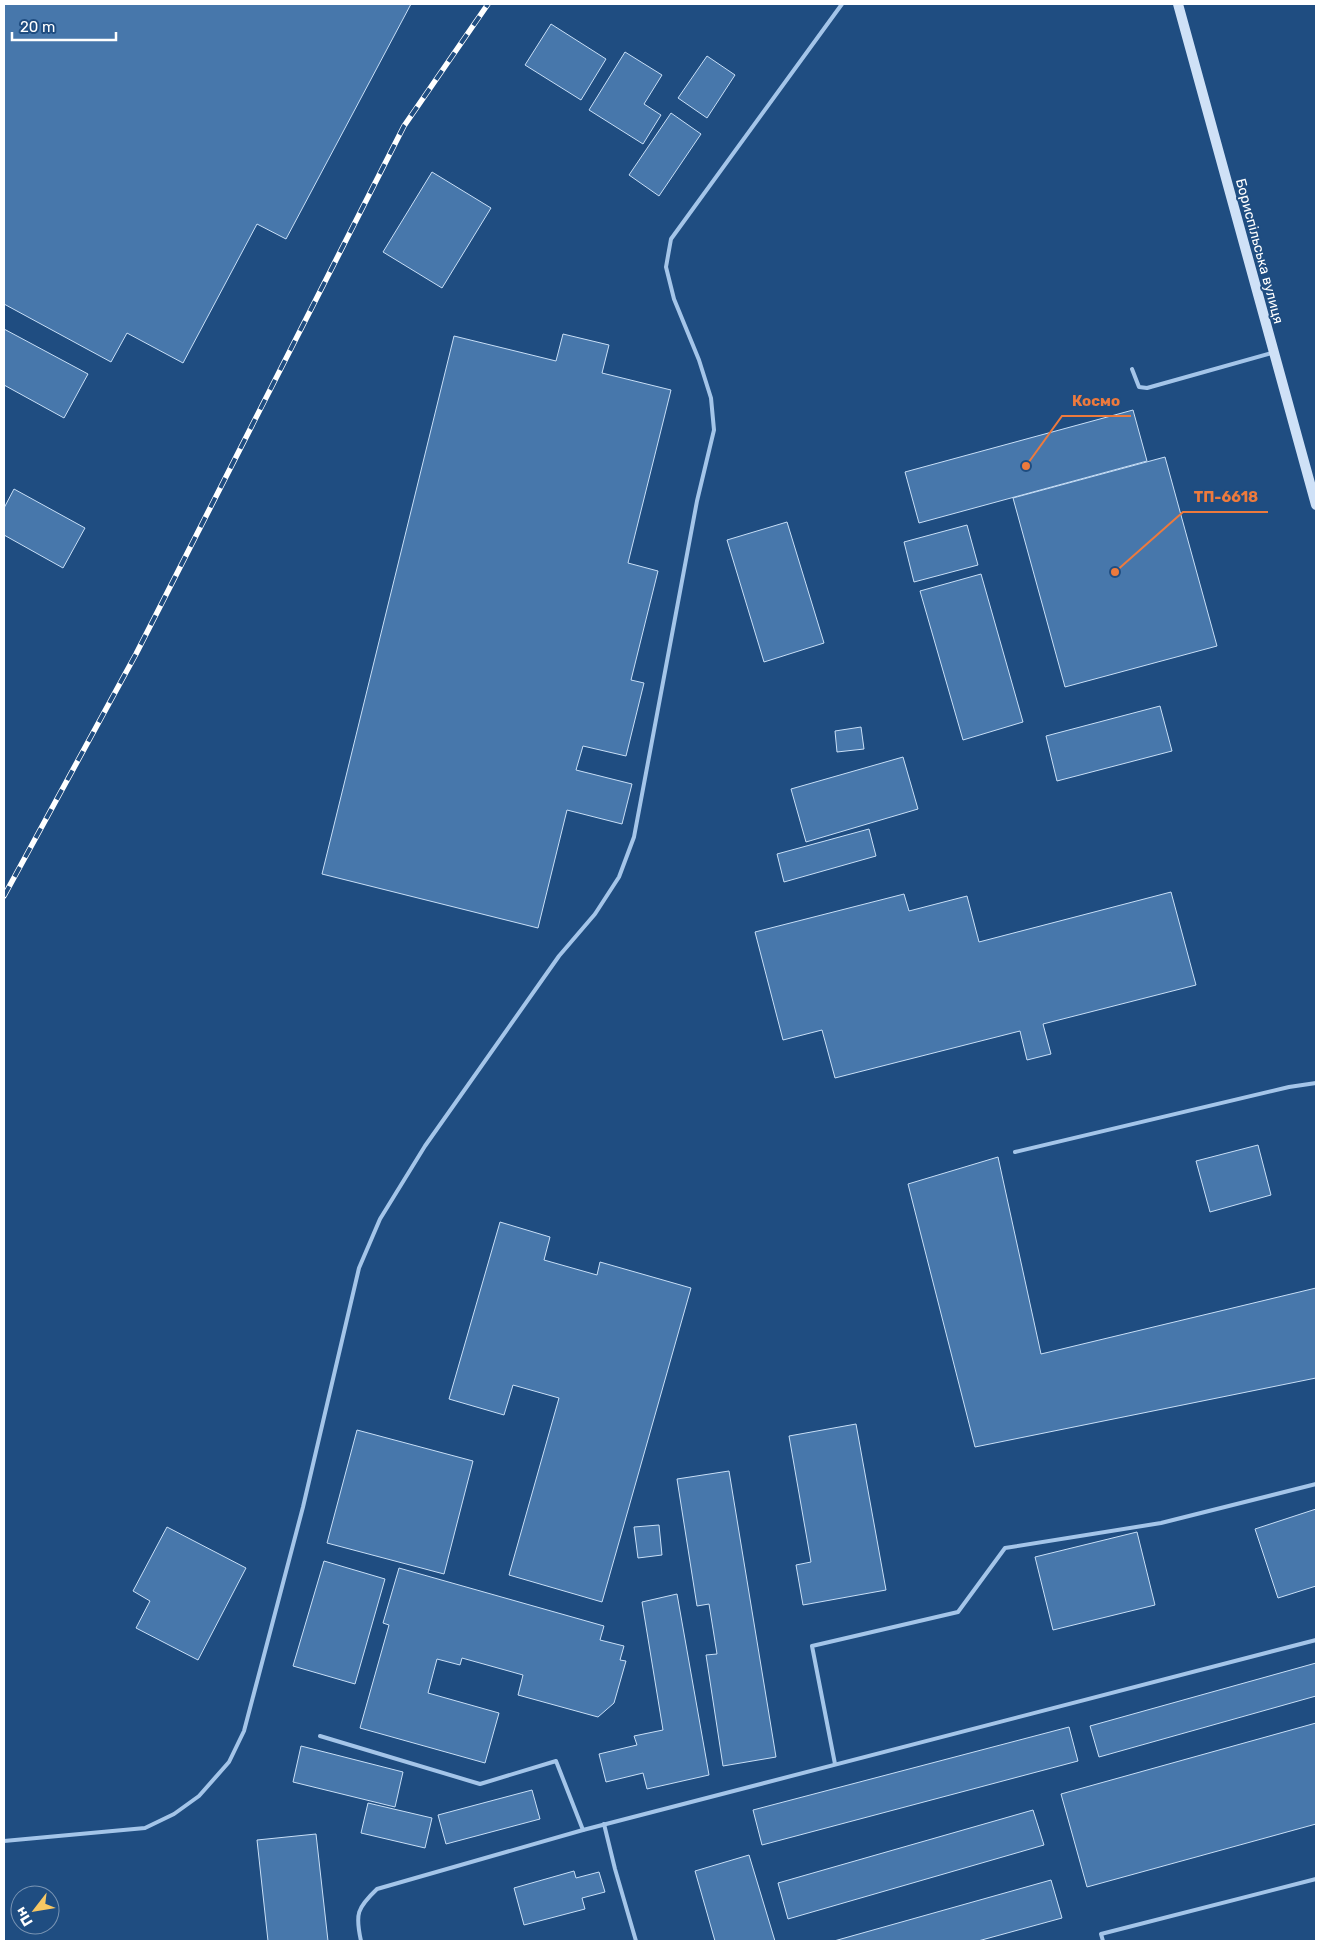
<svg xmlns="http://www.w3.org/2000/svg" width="1320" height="1945" viewBox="0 0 1320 1945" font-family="Rubik,sans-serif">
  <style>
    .building { fill: #4777ab; stroke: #c8dff7 }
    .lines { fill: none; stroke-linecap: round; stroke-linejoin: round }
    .lane { stroke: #a4c5e9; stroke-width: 4 }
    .secondary { stroke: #cfe1f7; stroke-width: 10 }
    .rail-casing { stroke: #fff; stroke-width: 5.5 }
    .rail { stroke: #1f4d81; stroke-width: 4; stroke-dasharray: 11; stroke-linecap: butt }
    .labels { text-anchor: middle; stroke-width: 4; stroke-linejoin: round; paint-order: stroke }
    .street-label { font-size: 14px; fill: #fff; stroke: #1f4d81 }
    .leader { fill: none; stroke: #ed7a3d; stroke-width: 2 }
    .callout-dot { fill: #ed7a3d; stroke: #1f4d81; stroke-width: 2 }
    .callout-label { font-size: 15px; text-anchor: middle; font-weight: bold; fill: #ed7a3d; stroke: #1f4d81; stroke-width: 4; stroke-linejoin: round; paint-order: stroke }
  </style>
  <rect width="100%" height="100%" fill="#1f4d81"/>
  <g class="building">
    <path d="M4,4H411L286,239L257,224L183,363L127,333L111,362L4,304Z"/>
    <path d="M551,24L606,59L581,100L525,65Z"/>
    <path d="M625,52L662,75L644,104L661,115L643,144L589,110Z"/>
    <path d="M707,56L735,75L707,118L678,98Z"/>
    <path d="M671,113L701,134L659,196L629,175Z"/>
    <path d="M432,172L491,208L442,288L383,252Z"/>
    <path d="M4,329L88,374L64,418L4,385Z"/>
    <path d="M563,334L609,345L602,373L671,390L628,563L658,571L631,680L644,683L626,756L583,746L576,770L632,784L622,824L567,810L538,928L322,874L454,336L556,361Z"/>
    <path d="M1133,410L1147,461L919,523L905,472Z"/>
    <path d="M1165,457L1217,646L1065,687L1013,498Z"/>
    <path d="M14,489L85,528L63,568L4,535V508Z"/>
    <path d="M787,522L824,643L764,662L727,540Z"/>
    <path d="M967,525L978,565L914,582L904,542Z"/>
    <path d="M981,574L1023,722L963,740L920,591Z"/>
    <path d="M1160,706L1172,751L1057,781L1046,736Z"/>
    <path d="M861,727L864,749L837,752L835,731Z"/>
    <path d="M903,757L918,809L806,842L791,789Z"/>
    <path d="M869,829L876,856L784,882L777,854Z"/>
    <path d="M1171,892L1196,985L1043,1024L1051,1054L1027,1060L1020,1031L835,1078L822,1030L783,1040L755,932L904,894L909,911L967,896L979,942Z"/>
    <path d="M1258,1145L1271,1195L1210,1212L1196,1161Z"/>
    <path d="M998,1157L1041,1354L1316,1288V1378L975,1447L908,1184Z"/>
    <path d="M500,1222L550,1237L544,1260L597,1275L600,1262L691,1288L602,1602L509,1575L559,1398L513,1385L504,1415L449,1399Z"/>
    <path d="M856,1424L886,1590L803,1605L796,1565L811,1562L789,1436Z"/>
    <path d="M357,1430L473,1461L444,1574L327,1543Z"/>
    <path d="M729,1471L776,1757L723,1766L706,1655L717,1654L709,1604L697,1606L677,1479Z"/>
    <path d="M1316,1509V1586L1278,1598L1255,1529Z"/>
    <path d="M659,1525L662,1555L638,1558L634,1527Z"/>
    <path d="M167,1527L246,1568L198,1660L136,1628L150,1601L133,1591Z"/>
    <path d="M1137,1532L1155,1605L1053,1630L1035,1557Z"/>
    <path d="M324,1561L385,1579L355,1684L293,1666Z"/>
    <path d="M399,1568L604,1626L600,1640L624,1646L620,1660L626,1661L614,1703L598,1717L518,1695L523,1675L462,1658L460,1665L437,1659L428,1693L499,1713L485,1763L360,1728L389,1625L383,1623Z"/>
    <path d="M677,1594L709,1775L647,1789L643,1773L606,1782L599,1754L637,1745L634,1736L663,1730L642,1602Z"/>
    <path d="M1316,1663V1696L1099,1757L1090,1726Z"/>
    <path d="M1316,1723V1824L1087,1887L1061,1794Z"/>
    <path d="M1069,1727L1078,1761L762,1845L753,1810Z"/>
    <path d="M301,1746L403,1772L395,1807L293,1782Z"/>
    <path d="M532,1790L540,1819L446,1844L438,1815Z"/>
    <path d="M368,1803L432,1818L425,1848L361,1833Z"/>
    <path d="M1033,1810L1044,1845L788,1919L778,1883Z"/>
    <path d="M316,1834L328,1941H268L257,1840Z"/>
    <path d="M749,1855L775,1941H715L695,1871Z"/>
    <path d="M574,1871L576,1878L599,1872L605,1892L582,1898L585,1909L524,1925L514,1888Z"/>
    <path d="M1051,1880L1062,1918L978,1941H834Z"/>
  </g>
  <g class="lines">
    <g class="lane">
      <path d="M1132,369L1139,387L1147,388L1272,353"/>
      <path d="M1015,1152L1289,1087L1316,1083"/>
      <path d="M320,1736L480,1784L556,1761L583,1830"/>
      <path d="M835,1764L812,1646L958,1612L1005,1548L1161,1523L1316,1484"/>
      <path d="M604,1824L615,1869L636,1941"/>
      <path d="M4,1841L145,1828L174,1814L199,1796L229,1762L244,1731L303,1507L359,1268L380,1219L425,1146L559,956L595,914L619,877L634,837L697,501L714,430L711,398L699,360L674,299L666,267L671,239L842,4"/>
      <path d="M361,1941C355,1914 357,1908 377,1889L583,1830L1316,1640"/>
      <path d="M1103,1941L1101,1934L1316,1879"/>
    </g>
    <path class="secondary" d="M1178,4L1316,505"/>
    <defs>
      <path id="rail" d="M4,896L136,654L404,126L488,4"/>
    </defs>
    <use href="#rail" class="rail-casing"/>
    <use href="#rail" class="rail"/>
  </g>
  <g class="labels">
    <g class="street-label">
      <text transform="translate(1260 251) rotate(75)" y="5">Бориспільська вулиця</text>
    </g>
  </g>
  <path class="leader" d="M1026 466L1062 416H1131M1115 572L1183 512H1268"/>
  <g class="callout-dot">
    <circle cx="1026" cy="466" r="5"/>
    <circle cx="1115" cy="572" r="5"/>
  </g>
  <g class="callout-label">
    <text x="1096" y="406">Космо</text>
    <text x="1226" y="502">ТП-6618</text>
  </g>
  <rect width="1320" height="1945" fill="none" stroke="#ffffff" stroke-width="10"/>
  <g transform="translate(35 1910) rotate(239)"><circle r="24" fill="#1f4d81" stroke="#7994b3"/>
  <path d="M0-4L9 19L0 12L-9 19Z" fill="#f7c763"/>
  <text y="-8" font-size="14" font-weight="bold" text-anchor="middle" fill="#ffffff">Пн</text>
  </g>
  <path d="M12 32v8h104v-8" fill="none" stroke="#ffffff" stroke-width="2.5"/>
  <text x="20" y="32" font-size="15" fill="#ffffff" stroke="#1f4d81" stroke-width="4" paint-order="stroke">20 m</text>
</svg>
